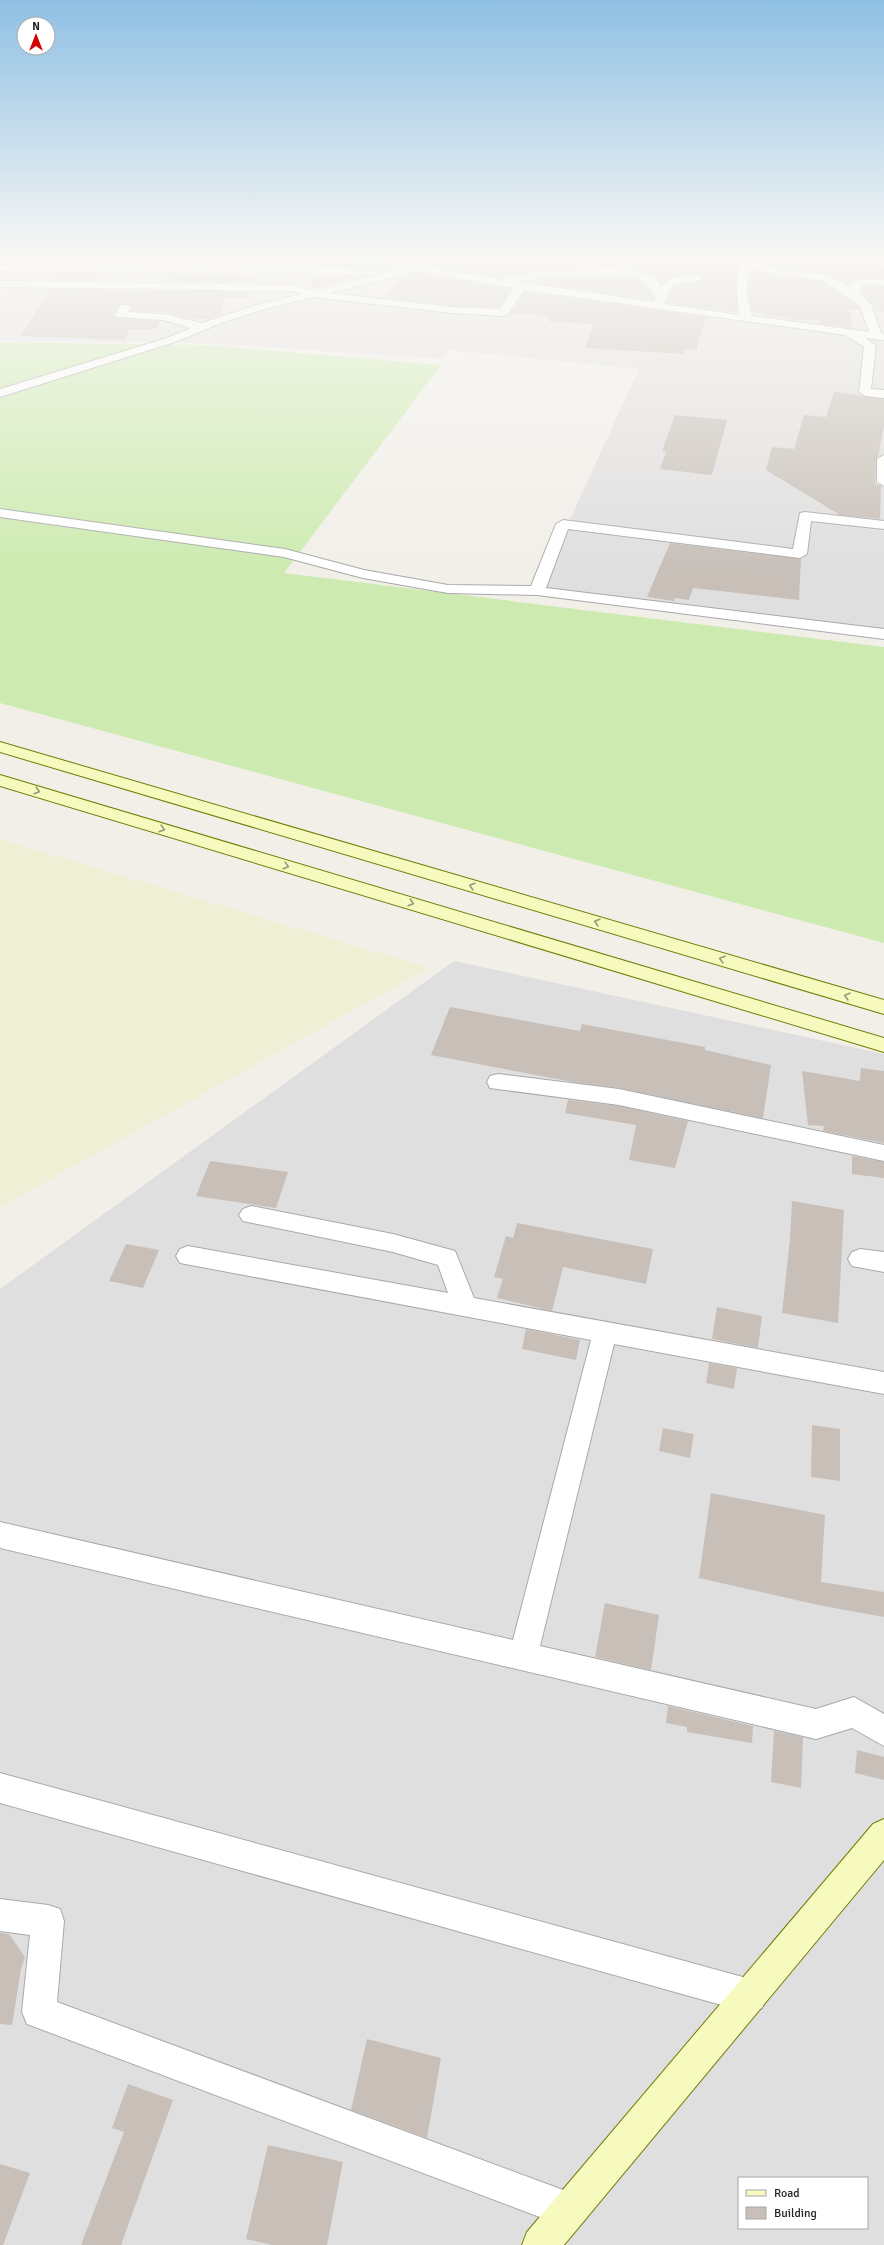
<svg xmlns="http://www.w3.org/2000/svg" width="884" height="2245" viewBox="0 0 884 2245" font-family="Signika,sans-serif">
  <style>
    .residential { fill: #e0dfdf; fill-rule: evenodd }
    .farmland { fill: #eef0d5 }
    .grass { fill: #cdebb0 }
    .building { fill: #c7bfb8 }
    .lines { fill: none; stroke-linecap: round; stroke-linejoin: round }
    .minor-casing { stroke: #a9a9a9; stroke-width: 2 }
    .secondary-casing { stroke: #707d05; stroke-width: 2 }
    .minor { fill: #fff; fill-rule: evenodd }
    .secondary { fill: #f7fabf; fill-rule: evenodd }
    .oneway { stroke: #979978 }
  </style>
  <rect width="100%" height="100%" fill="#f2efe9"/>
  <g class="residential">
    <path d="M0,258H884V634L537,591L639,369L449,350L443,359L205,343L0,341Z"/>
    <path d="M454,961L884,1054V2245H0V1289ZM739,2178H867V2228H739Z"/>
  </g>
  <path class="farmland" d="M0,839L429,968L0,1207Z"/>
  <path class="grass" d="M0,342L207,345L441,365L284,573L884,647V943L0,703Z"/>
  <g class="building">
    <path d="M319,258H353L359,262L382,267L378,269L316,267Z"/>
    <path d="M417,258H446L474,264L489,265L494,258H552L617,261L616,264L662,267L661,258H724L725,260L740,261L735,281L738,312L666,303L675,285L702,281V275L697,274L671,277L661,285L654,276L628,266L533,268L529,270L527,274H504L502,278L413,263Z"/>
    <path d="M778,258H848L858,259L860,262H880L884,270V278H855L849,285L820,273L781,268L760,262L780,263Z"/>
    <path d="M751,269L770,274L821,281L828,285L859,307L860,310H850L852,327L819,324V320H792L789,317L762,316L761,312H753L748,290Z"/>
    <path d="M61,273L97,274L94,281L56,280Z"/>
    <path d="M415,273L511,289L499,307L452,306L386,298L403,276Z"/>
    <path d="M164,274L254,275L251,283L162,282Z"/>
    <path d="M314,276H361L319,288H310Z"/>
    <path d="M627,276L644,282L654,296L653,300L529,282L538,281L539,277Z"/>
    <path d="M864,286H884V312L875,311L872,303L861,293Z"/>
    <path d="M51,289L249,292L247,298H225L218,316L209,319H191L163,312L131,311L132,307L130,304H121L114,314L117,318L160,321L157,329H129L125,340L21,336Z"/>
    <path d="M525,292L707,317L699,337L697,350L684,349V354L585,348L593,324L550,322L548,316L510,313Z"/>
    <path d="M834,392L884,399V426L878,457L876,459L875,484L881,486L880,519L840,515L766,470L772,447L794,449L804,415L826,417Z"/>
    <path d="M675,415L727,420L712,475L660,469L666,452L662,451Z"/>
    <path d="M670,543L801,559L799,600L693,588L689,600L675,598L674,601L647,597Z"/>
    <path d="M450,1007L580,1031L582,1024L705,1047V1050L771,1065L763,1118L619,1088L573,1082L431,1055Z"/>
    <path d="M861,1068L884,1071V1143L823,1131L824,1126L808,1125L802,1071L860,1081Z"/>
    <path d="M568,1100L619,1106L688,1121L675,1168L629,1160L636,1125L565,1113Z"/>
    <path d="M852,1156L884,1162V1178L852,1174Z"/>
    <path d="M210,1161L288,1172L276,1208L196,1196Z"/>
    <path d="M792,1201L844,1210L838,1323L782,1313L790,1239Z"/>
    <path d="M517,1223L653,1249L646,1284L563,1267L552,1311L497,1298L503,1279L494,1277L506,1236L513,1238Z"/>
    <path d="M126,1244L159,1250L143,1288L109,1281Z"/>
    <path d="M717,1307L762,1316L758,1348L712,1339Z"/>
    <path d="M526,1329L580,1340L576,1360L522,1349Z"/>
    <path d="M709,1363L737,1368L734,1389L706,1383Z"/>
    <path d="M812,1425L840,1429V1481L811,1477Z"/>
    <path d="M663,1428L694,1434L690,1458L659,1451Z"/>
    <path d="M711,1493L825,1515L821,1582L884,1592V1617L823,1606L699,1578Z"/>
    <path d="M605,1603L659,1615L651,1670L595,1657Z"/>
    <path d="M668,1706L753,1726L752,1743L687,1732V1727L666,1723Z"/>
    <path d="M774,1731L803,1737L801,1788L771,1782Z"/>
    <path d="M857,1750L884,1757V1780L855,1773Z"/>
    <path d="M0,1933L9,1934L25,1957L21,1969L12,2025L0,2024Z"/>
    <path d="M367,2039L441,2058L427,2138L351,2110Z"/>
    <path d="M128,2084L173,2100L121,2245H81L124,2132L112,2128Z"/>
    <path d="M268,2145L343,2162L327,2245H272L246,2239Z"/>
    <path d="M0,2164L30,2173L3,2245H0Z"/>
  </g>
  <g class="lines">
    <defs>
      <g id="minor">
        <path d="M354,258H378L504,280V276L528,275L529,271L533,270L628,268L653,277L661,287L671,278L697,275L701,276L702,278L701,280L674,284L670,290L664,304L740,315C736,294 734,280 742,261L740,258C752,258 758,264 769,267C801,274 821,268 850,287L855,279H884V285L863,284L859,293L871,304L881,333L884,334V340L865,338L876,346L871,389L884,390V398L865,396L859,392L864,347L845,335L524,290L507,315L503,316L452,313L313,297L265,309L221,323L175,342L0,397V389L167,338L191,328L163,320L117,317L115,315L121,305H129L131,307L128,312L163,314L202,323L257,305L301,294L293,291L0,287V281L294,285L314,291L402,269L359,261ZM750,267L770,273L821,280L829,284L860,306L869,332L752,316L746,290ZM415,271L514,288L500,309L452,307L330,293ZM627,274L645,281L656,296L654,302L513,281L537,280L538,276Z"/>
        <path d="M0,265L375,269L380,272L375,275L0,271Z"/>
        <path d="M884,455V486L877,482V459Z"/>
        <path d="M0,509L285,549L364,570L448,585L531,586L556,524L563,520L793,549L800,513L805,512L884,521V529L811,521L807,554L800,558L568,529L546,588L884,629V639L537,595L448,593L363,578L284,557L0,517Z"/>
        <path d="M498,1074L619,1089L884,1145V1161L619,1105L490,1088L487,1082L490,1076Z"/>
        <path d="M251,1206L393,1234L455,1251L474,1298L884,1372V1394L614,1344L540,1646L816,1709L854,1697L884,1714V1746L852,1728L816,1739L0,1548V1522L513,1640L591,1340L180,1263L176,1256L180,1249L188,1246L448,1293L438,1265L393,1252L243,1221L239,1215L243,1209Z"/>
        <path d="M860,1249L884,1252V1272L852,1266L848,1259L852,1252Z"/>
        <path d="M0,1773L750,1979L762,1984L767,1996L762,2008L750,2013L0,1803Z"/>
        <path d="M0,1899L48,1905L60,1909L64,1921L57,2002L582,2197L587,2210L582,2223L569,2228L27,2024L22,2012L30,1935L0,1931Z"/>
      </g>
      <g id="secondary">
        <path d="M0,742L884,1000V1014L0,752Z"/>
        <path d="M0,775L884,1038V1052L0,786Z"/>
        <path d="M884,1819V1860L564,2245H522L527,2232L873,1824Z"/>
      </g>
    </defs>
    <use href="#minor" class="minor-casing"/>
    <use href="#secondary" class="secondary-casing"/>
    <use href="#minor" class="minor"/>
    <use href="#secondary" class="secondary"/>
  </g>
  <defs><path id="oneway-chevron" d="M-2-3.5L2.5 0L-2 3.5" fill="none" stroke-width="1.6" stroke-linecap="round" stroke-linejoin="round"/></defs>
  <g class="oneway">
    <use href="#oneway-chevron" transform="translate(37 791) rotate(17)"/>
    <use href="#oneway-chevron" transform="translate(162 829) rotate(17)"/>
    <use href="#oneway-chevron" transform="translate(286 866) rotate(17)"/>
    <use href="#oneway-chevron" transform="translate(472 886) rotate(-164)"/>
    <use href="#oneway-chevron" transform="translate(411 903) rotate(17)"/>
    <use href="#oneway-chevron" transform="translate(597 922) rotate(-164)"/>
    <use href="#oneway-chevron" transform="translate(722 959) rotate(-164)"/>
    <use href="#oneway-chevron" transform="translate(847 996) rotate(-164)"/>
  </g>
  <linearGradient id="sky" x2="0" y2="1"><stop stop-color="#8fc0e4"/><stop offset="0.45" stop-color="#f9f8f5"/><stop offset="1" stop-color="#f9f8f5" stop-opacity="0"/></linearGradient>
  <rect width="884" height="572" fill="url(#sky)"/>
  <rect x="738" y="2177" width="130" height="52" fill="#ffffff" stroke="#a7a7a7"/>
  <rect x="746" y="2190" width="20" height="6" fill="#f7fabf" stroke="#a7a7a7"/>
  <text x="774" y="2197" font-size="12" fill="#222222">Road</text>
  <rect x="746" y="2207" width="20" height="12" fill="#c7bfb8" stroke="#a7a7a7"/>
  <text x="774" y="2217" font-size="12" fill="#222222">Building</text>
  <g transform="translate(36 36)"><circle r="19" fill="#ffffff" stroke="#a7a7a7"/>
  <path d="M0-3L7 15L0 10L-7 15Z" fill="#d40000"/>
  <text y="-6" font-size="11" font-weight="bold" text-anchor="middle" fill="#222222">N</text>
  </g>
</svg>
